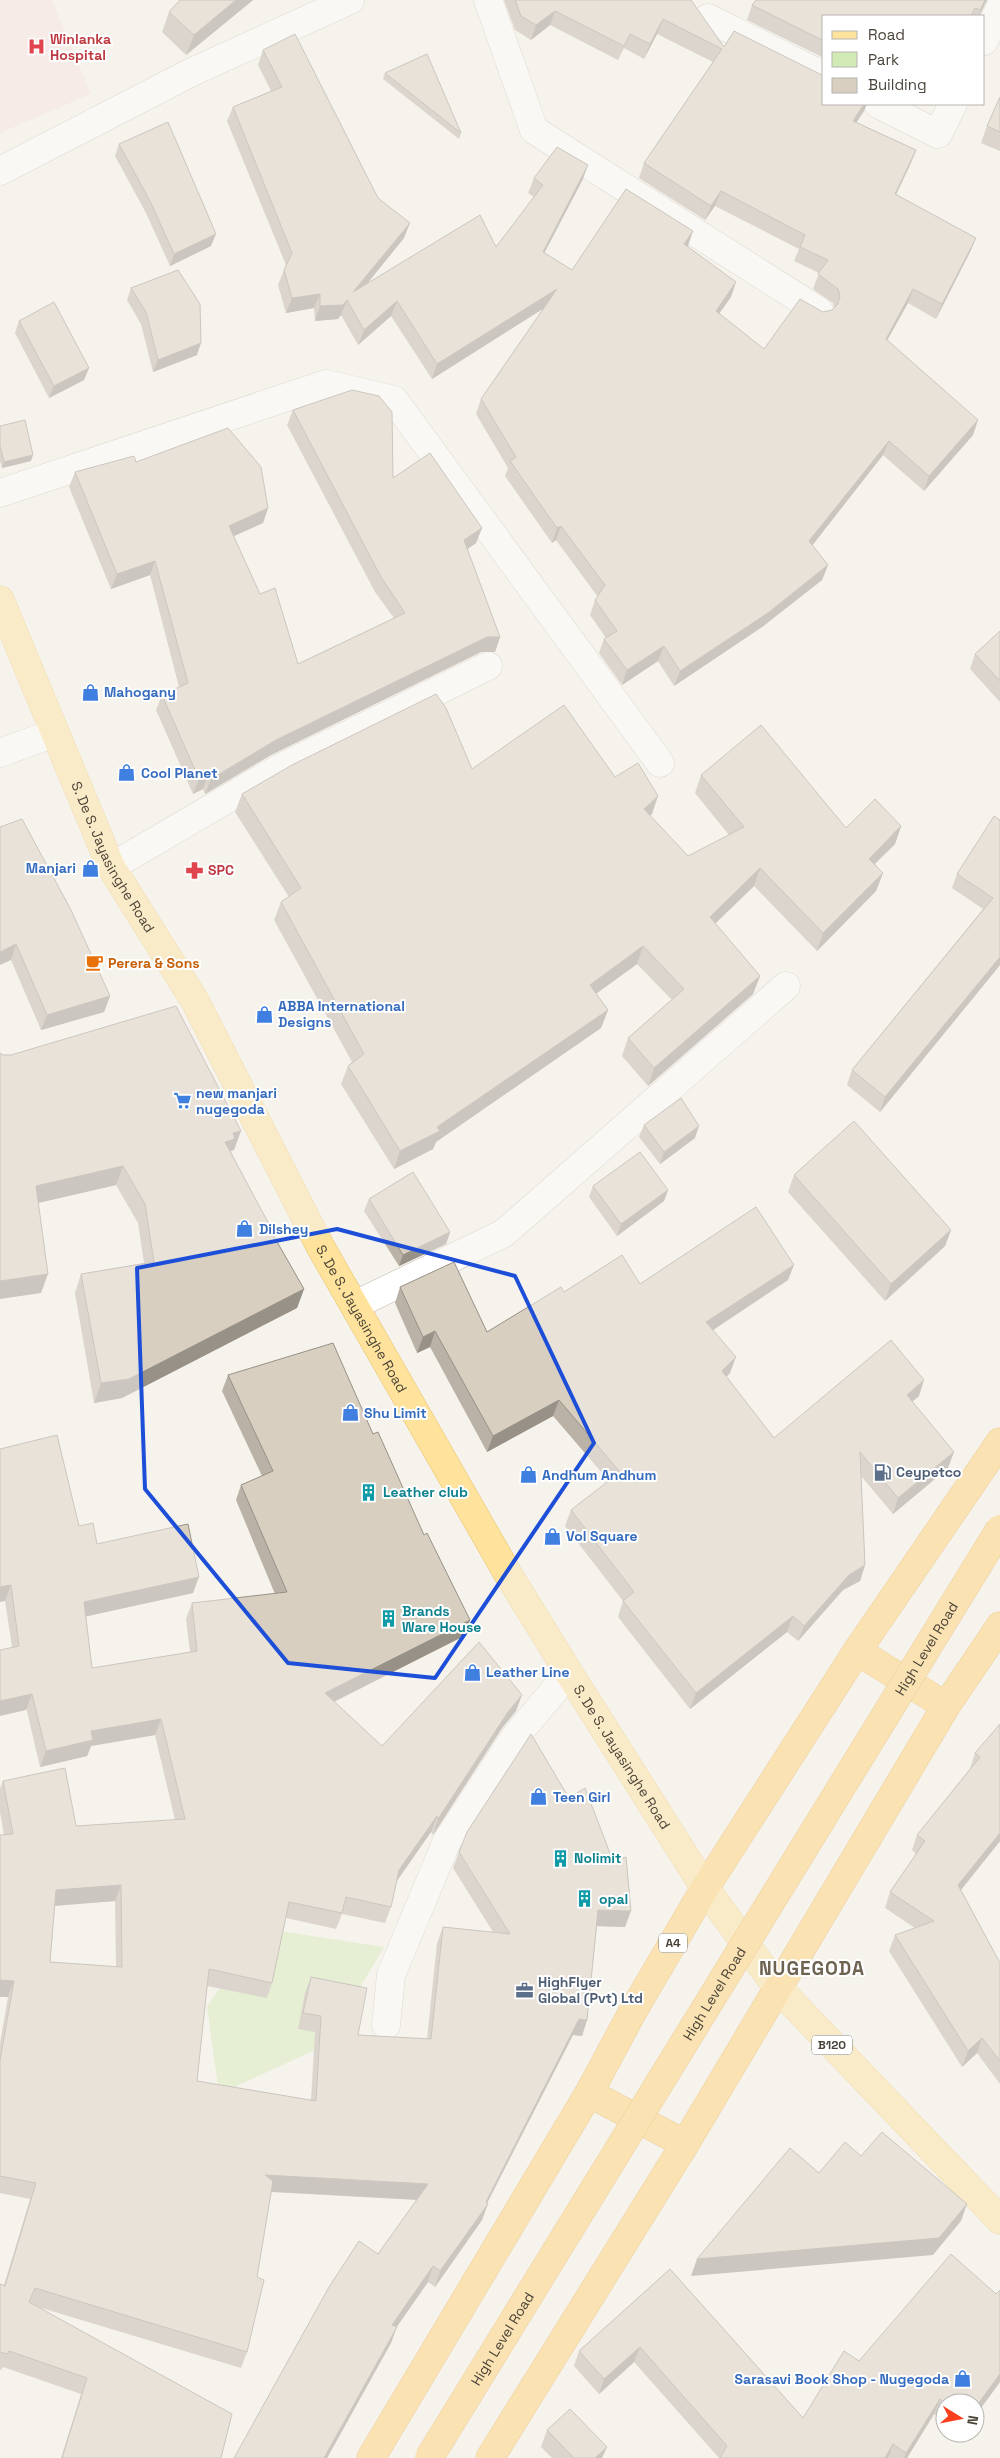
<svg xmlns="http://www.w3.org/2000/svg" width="1000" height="2458" viewBox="0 0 1000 2458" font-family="'Space Grotesk',sans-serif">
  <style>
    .medical { fill: #f6e3e0 }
    .green { fill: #d2eab5 }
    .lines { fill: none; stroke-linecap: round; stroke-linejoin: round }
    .minor-casing { stroke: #c2bbae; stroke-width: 29 }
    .major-casing { stroke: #e6c16a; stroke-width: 29 }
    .highway-casing { stroke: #e0a43c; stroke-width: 29 }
    .minor { stroke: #fff; stroke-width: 28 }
    .major { stroke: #ffe39c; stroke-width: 28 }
    .highway { stroke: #ffcf6e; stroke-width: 28 }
    .highway-bridge-casing { stroke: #e0a43c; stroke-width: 29; stroke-linecap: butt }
    .highway-bridge { stroke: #ffcf6e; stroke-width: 28 }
    .wall { fill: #bab2a6; fill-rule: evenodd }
    .shaded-wall { fill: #979187 }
    .building { fill: #d8cfc1; stroke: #979187; fill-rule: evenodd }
    .marked { fill: none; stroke: #1d4ed8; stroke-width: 4; stroke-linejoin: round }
    .labels { text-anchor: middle; stroke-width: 4; stroke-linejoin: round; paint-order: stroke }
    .shield { fill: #fff; stroke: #817c74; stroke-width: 1 }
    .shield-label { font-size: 12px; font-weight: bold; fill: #4b4439 }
    .health-label { font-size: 14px; font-weight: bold; fill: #be3a42; stroke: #fff; text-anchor: start }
    .shop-label { font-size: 14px; font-weight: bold; fill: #366cbe; stroke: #fff; text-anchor: start }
    .street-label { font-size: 14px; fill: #4b4439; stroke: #fff }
    .food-label { font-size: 14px; font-weight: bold; fill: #c56008; stroke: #fff; text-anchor: start }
    .service-label { font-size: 14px; font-weight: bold; fill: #4e5e75; stroke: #fff; text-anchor: start }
    .culture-label { font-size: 14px; font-weight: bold; fill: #0d838f; stroke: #fff; text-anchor: start }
    .district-label { font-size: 19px; font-weight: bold; letter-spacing: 1px; fill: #6e6250; stroke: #fff }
  </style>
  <rect width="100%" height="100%" fill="#f6f3ec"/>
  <path class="medical" d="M0,0H52L91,94L0,133Z"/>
  <path class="green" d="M260,1928L384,1947L326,2045L219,2094L207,2007Z"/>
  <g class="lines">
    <defs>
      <g id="minor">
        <path d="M488,0L534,130L819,311"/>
        <path d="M708,18L824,76"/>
        <path d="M984,41L1000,8"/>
        <path d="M878,104L938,134L953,104"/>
        <path d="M0,171L192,72L350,0"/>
        <path d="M0,493L326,384L394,400L660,763"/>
        <path d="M0,753L54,733"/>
        <path d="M111,867L278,769L488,666"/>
        <path d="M355,1305L504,1233L786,986"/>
        <path d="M386,2025L391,1975L447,1841L515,1737L569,1673"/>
      </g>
      <g id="major">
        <path id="s1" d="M0,600L111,867L195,1001L320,1246L508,1574L569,1673L705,1888L777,1987L1000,2220"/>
      </g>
      <g id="highway">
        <path d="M857,1651L946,1706"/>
        <path d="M589,2093L685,2144"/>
        <path d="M371,2458L589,2093L633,2011L705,1888L857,1651L1000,1442"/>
        <path d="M490,2458L685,2144L946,1706L1000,1626"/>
      </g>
    </defs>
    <use href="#minor" class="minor-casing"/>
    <use href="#major" class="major-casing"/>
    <use href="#highway" class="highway-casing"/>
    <use href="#minor" class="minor"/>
    <use href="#major" class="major"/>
    <use href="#highway" class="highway"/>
    <defs>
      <g id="highway-bridge">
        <path id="s2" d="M429,2458L1000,1529"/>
      </g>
    </defs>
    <use href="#highway-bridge" class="highway-bridge-casing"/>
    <use href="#highway-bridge" class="highway-bridge"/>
  </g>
  <g class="wall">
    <path d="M253,0L186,55L162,32L169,12Z"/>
    <path d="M504,0H691L724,47L864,111L856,122L916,150L910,165L896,195L976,238L970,252L936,319L908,303L887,340L973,435L924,491L883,455L812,545L828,565L822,580L762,627L674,686L658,661L622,685L599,653L604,639L606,638L590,615L595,600L598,597L556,540L552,543L505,476L508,468L476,414L481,399L543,309L432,379L391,316L358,345L341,315L338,319L315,321L314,308L286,313L278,285L286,265L227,121L233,107L271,91L258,65L263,50L378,198L404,238L366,284L496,247L534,197L528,193L534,178L583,179L544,253L572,270L687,246L731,297L719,314L764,349L823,312L832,310L834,308L833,303L813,289L819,273L794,261L799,249L715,206L705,220L639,178L644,163L713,62L657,34L644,59L624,48L618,60L550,25L531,40L515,30Z"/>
    <path d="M756,0H987L979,16H824V58L747,20L752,5Z"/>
    <path d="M385,73L461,133L459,139L383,79Z"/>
    <path d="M1000,97V151L981,143L987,126Z"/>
    <path d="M119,144L211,246L170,266L146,213L115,156Z"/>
    <path d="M131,288L197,355L153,372L141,324L127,300Z"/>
    <path d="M19,321L84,380L49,398L15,333Z"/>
    <path d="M293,410L393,478L482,528L476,543L467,549L500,637L495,652H481L271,755L205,794L203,789L193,794L156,710L162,695L179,687L150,575L111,589L69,487L75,472L136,462L268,508L263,523L233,536L260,594L298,664L394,618L375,592L287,425Z"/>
    <path d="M0,426L31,461L2,468L0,461Z"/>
    <path d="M1000,631V702L970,669L975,654Z"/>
    <path d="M472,769L615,777L652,814L650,816L688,856L729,835L695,793L701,775L846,828L901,826L895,844L875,864L883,873L876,891L817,951L754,886L715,924L760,976L753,994L648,1086L622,1056L628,1038L672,1000L637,964L596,994L608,1010L601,1028L436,1142L433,1149L394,1169L341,1084L348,1066L352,1062L274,920L281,902L289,897L235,812L242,794Z"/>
    <path d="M1000,820V965L880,1112L847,1085L852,1070L983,909L952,888L957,874Z"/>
    <path d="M0,827L110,996L104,1012L41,1030L11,960Z"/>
    <path d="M3,1055L234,1150L231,1151V1152L269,1229L304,1289L297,1308L122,1398L94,1403L75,1293L81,1274L144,1263L138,1223L116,1185L38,1203L41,1293Z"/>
    <path d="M644,1125L695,1138L660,1164L639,1137Z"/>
    <path d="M794,1175L951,1230L945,1246L885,1301L788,1192Z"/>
    <path d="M593,1186L668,1190L664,1201L617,1236L589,1197Z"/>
    <path d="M369,1199L450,1232L446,1244L399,1266L364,1211Z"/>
    <path d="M788,1280L713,1330L730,1373L726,1377L774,1438L919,1396L912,1402L948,1468L893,1514L861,1476L865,1565L860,1581L843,1590L798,1641L787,1632L690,1709L618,1617L623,1601L565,1526L571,1510L609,1481L553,1416L487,1452L430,1347L417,1353L395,1303L400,1287L487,1332L564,1292L640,1284Z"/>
    <path d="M228,1375L373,1434L424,1535L470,1620L464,1636L334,1702L382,1746L516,1711L502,1728L433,1835L431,1832L397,1881L391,1907L385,1923L342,1914L336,1929L286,1918L272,1983L267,1998L207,1986L197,2081L311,2100L315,2032L298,2029L305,1993L311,1977L358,2035L427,2039L437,1943L443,1927L493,1932L453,1868L459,1852L625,1927L597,1926L587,2020L582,2036L573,2035L487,2203L482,2220L435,2287L428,2282L396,2327L391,2343L327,2458H234L417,2200L271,2192L257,2277L247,2352L241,2368L38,2307L221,2458H61L81,2394L3,2367L1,2370H0V2284L4,2285L30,2199L0,2193V2043L8,1997H0V1835H4L0,1812V1788L3,1781L76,1826L175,1820L155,1735L91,1746L87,1756L40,1767L12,1647L5,1601L0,1449L97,1544L193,1593L86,1616L92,1668L190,1652L186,1619L192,1603L275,1594L236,1500L241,1485L262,1476L222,1391ZM115,1901L116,1967L50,1962L55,1906Z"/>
    <path d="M1000,1724V1841L961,1890L1000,1963V2084L977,2053L962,2067L889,1951L895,1935L915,1928L885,1908L890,1892L916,1854L912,1850L917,1835L970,1769L975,1753Z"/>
    <path d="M670,2269L803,2418L859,2361L996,2294L1000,2290V2382L975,2416V2403H945V2422L934,2414L907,2458H719L634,2362L599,2394L574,2366L579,2351Z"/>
    <path d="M547,2430L602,2458H552L541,2447Z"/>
  </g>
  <g class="shaded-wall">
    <path d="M236,0H253L186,55L194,35Z"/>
    <path d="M985,0H987L979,16H978Z"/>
    <path d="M555,11L550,25L531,40L536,25Z"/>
    <path d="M663,19L657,34L644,59L650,44Z"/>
    <path d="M864,104H867L864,111L848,135L853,121Z"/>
    <path d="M916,150L910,165L889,209L895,194Z"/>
    <path d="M588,165L583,179L537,267L543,252Z"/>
    <path d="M721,191L715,206L705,220L711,206Z"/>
    <path d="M410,223L404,238L350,305L353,292Z"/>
    <path d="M693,231L688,246L679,259L684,244Z"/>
    <path d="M216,234L211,246L170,266L174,254Z"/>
    <path d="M976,238L970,252L936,319L942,304Z"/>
    <path d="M736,282L731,297L710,326L716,311Z"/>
    <path d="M557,289L552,303L432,379L437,364Z"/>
    <path d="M913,289L908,303L880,353L886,339Z"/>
    <path d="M320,294L314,308L286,313L292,298Z"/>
    <path d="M347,300L341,315L338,319L315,321L320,306Z"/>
    <path d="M397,301L391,316L358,345L364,330Z"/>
    <path d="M201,343L197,355L153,372L158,360Z"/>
    <path d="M89,368L84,380L49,398L54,386Z"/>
    <path d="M978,420L973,435L924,491L929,476Z"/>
    <path d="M889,441L883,455L804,556L809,541Z"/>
    <path d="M33,455L31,461L2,468L4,462Z"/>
    <path d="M268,508L263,523L223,541L229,526Z"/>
    <path d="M561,526L556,540L552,543L557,528Z"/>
    <path d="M482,528L476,543L459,555L464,540Z"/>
    <path d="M155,561L150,575L111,589L117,574Z"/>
    <path d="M828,565L822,580L762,627L674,686L680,671Z"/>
    <path d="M487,637H500L495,652H481L271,755L205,794L211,779L276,740Z"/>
    <path d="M664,646L658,661L622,685L627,670Z"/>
    <path d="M208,774L203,789L193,794L199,779Z"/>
    <path d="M658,796L652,814L637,827L644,809Z"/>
    <path d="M901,826L895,844L862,876L869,859Z"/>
    <path d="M760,868L754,886L703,935L710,917Z"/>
    <path d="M883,873L876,891L817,951L823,933Z"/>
    <path d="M16,944L11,960L0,965V952Z"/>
    <path d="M643,946L637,964L583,1003L590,985Z"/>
    <path d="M1000,957V965L880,1112L885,1097Z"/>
    <path d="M760,976L753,994L648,1086L654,1068Z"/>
    <path d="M110,996L104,1012L41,1030L47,1015Z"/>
    <path d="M608,1010L601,1028L436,1142L433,1149L394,1169L400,1151L437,1127Z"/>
    <path d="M699,1126L695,1138L660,1164L664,1152Z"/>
    <path d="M241,1131L234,1150L231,1151L228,1158L225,1142L233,1133Z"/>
    <path d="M123,1166L116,1185L29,1205L36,1186Z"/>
    <path d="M668,1190L664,1201L617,1236L621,1224Z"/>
    <path d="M951,1230L945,1246L885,1301L891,1284Z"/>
    <path d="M450,1232L446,1244L399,1266L403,1255Z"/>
    <path d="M794,1265L788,1280L701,1338L706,1322Z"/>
    <path d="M48,1274L41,1293L0,1299V1281Z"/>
    <path d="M304,1289L297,1308L122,1398L94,1403L101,1383Z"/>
    <path d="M435,1331L430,1347L417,1353L423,1337Z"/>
    <path d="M736,1357L730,1373L716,1387L722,1371Z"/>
    <path d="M924,1380L919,1396L901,1411L907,1395Z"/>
    <path d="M559,1400L553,1416L487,1452L493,1436Z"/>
    <path d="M954,1452L948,1468L893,1514L898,1498Z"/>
    <path d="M865,1565L860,1581L843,1590L798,1641L804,1626L849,1575Z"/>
    <path d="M199,1577L193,1593L79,1618L84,1602Z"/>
    <path d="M11,1585L5,1601L0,1602V1587Z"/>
    <path d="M793,1616L787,1632L690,1709L696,1693Z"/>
    <path d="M470,1620L464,1636L319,1709L325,1693Z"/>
    <path d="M32,1694L26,1710L0,1716V1701Z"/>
    <path d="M522,1695L516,1711L502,1728L433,1835L438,1819L508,1712Z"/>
    <path d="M161,1719L155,1735L91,1746L87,1756L40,1767L46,1751L91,1731Z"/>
    <path d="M437,1816L431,1832L393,1886L399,1870Z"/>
    <path d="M1000,1833V1841L952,1901L958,1885Z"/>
    <path d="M121,1885L115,1901L50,1906L56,1890Z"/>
    <path d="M598,1910L631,1911L625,1927L593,1926Z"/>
    <path d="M0,1980L14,1981L8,1997H0Z"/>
    <path d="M579,2019L587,2020L582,2036L573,2035L484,2209L488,2204L482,2220L435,2287L440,2271Z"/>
    <path d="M982,2038L977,2053L962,2067L968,2051Z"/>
    <path d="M265,2175L428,2184L422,2200L259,2191Z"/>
    <path d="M967,2204L961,2221L933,2255L691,2276L697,2259Z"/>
    <path d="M433,2266L428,2282L387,2341L392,2325Z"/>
    <path d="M397,2327L391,2343L327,2458H324Z"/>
    <path d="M640,2347L634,2362L599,2394L604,2379Z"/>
    <path d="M1000,2374V2382L975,2416V2408Z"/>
    <path d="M940,2399L934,2414L907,2458H904L906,2453Z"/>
    <path d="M893,2444L888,2458H885Z"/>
    <path d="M607,2447L602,2458H595Z"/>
  </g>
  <g class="building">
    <path d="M180,0H236L194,35L169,12Z"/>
    <path d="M515,0H691L724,47L734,31L824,76V104H864L853,121L916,150L895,194L976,238L942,304L913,289L886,339L978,420L929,476L889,441L809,541L828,565L768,613L680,671L664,646L627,670L604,639L617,631L595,600L605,585L561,526L557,528L510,461L516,457L481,399L557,289L437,364L397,301L364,330L347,300L343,305L320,306V294L292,298L284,270L292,253L233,107L282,87L263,50L295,34L378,198L410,223L353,292L480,215L496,247L543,185L534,178L557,147L588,165L543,252L572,270L626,189L693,231L684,244L736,282L716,311L764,349L800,299L823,312L832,310L838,304L840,296L838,289L818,274L828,260L800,247L805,235L721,191L711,206L644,163L722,49L663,19L650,44L630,34L624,46L555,11L536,25L521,16Z"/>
    <path d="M756,0H985L980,10L975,8L971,16H824V41L752,5Z"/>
    <path d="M427,54L461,133L385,73Z"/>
    <path d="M1000,97V132L987,126Z"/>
    <path d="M168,122L216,234L174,254L150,201L119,144Z"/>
    <path d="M178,270L200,304L201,343L158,360L146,312L131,288Z"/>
    <path d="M54,302L89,368L54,386L19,321Z"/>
    <path d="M352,390L379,396L392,412L393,478L430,453L482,528L464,540L500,637H487L276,740L211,779L208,774L199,779L162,695L188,683L155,561L117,574L75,472L134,456L136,462L228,428L261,467L268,508L229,526L260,594L275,588L298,664L405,613L381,577L293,410Z"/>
    <path d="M25,420L33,455L4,462L0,446V426Z"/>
    <path d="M1000,631V681L975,654Z"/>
    <path d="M436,694L446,708L472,769L564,705L615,777L638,763L658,796L644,809L688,856L744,827L701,775L761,725L846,828L875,799L901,826L869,859L883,873L823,933L760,868L710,917L760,976L654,1068L628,1038L684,989L643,946L590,985L608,1010L437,1127L440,1131L400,1151L348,1066L364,1054L281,902L301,888L242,794L292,765Z"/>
    <path d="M994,816L1000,820V957L885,1097L852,1070L993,898L957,874Z"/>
    <path d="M22,819L71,910L110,996L47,1015L16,944L0,952V827Z"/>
    <path d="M176,1006L241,1131L233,1133L235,1139L225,1142L270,1226H268L304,1289L129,1379L101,1383L81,1274L154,1262L145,1204L123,1166L36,1186L48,1274L0,1281V1053L3,1055H11Z"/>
    <path d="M681,1098L699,1126L664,1152L644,1125Z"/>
    <path d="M854,1121L951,1230L891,1284L794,1175Z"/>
    <path d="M640,1152L668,1190L621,1224L593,1186Z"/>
    <path d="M413,1172L450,1232L403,1255L369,1199Z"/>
    <path d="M756,1207L794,1265L706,1322L736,1357L722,1371L774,1438L891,1340L924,1380L907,1395L954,1452L898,1498L860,1452L865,1565L849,1575L804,1626L793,1616L696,1693L623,1601L634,1592L571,1510L620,1472L559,1400L493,1436L435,1331L423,1337L400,1287L454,1262L487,1332L561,1287L564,1292L622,1255L640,1284Z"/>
    <path d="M333,1343L373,1434L378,1432L424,1535L427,1533L470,1620L325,1693L382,1746L479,1642L522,1695L508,1712L438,1819L437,1816L399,1870L391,1907L346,1897L342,1913L289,1902L272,1983L209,1969L197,2081L316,2101L321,2016L303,2013L311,1977L367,1988L358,2035L431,2039L443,1927L510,1934L459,1852L467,1832L531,1734L569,1798L585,1788L613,1861L626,1857L631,1911L598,1910L587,2020L579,2019L486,2202L488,2204L440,2271L433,2266L392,2325L397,2327L324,2458H234L329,2287L359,2241L378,2254L428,2184L265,2175L273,2181L257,2277L264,2280L247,2352L35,2288L29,2302L232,2414L221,2458H62L87,2378L9,2351L7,2354L0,2352V2284L5,2286L36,2183L0,2176V2060L14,1981L0,1980V1835L13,1834L3,1781L65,1768L76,1826L185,1819L161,1719L91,1731L93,1740L46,1751L32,1694L0,1701V1650L19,1646L11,1585L0,1587V1449L57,1435L79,1526L93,1523L97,1544L188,1524L199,1577L84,1602L92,1668L197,1651L192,1603L287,1592L241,1485L273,1471L228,1375ZM121,1885L122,1967L50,1962L56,1890Z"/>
    <path d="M1000,1724V1833L958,1885L1000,1963V2061L982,2038L968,2051L895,1935L934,1921L890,1892L925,1841L917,1835L980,1757L975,1753Z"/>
    <path d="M882,2132L967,2204L939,2238L697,2259L790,2148L819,2173L845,2142L861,2156Z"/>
    <path d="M951,2254L996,2294L1000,2290V2374L975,2408V2403H945L940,2399L906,2453L893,2444L885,2458H720L727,2446L640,2347L604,2379L579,2351L670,2269L803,2418L844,2351L859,2361Z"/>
    <path d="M570,2409L607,2447L595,2458H574L547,2430Z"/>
  </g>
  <path d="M0 0H1000V2458H0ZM337,1229L515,1276L594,1443L435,1678L288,1663L145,1489L137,1268Z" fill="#f6f3ec" fill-opacity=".55" fill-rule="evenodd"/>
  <path class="marked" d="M337,1229L515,1276L594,1443L435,1678L288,1663L145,1489L137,1268Z"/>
  <defs>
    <symbol id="hospital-bare" viewBox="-9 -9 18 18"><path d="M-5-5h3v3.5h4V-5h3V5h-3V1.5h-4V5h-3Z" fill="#e0444e" stroke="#fff" stroke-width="2.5" paint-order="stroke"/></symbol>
    <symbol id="shop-bare" viewBox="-9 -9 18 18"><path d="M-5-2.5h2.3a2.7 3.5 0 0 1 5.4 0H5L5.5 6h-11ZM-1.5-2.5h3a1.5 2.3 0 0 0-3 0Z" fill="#3f7fe0" stroke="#fff" stroke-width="2.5" paint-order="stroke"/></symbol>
    <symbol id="pharmacy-bare" viewBox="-9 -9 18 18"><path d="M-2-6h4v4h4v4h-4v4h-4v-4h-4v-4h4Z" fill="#e0444e" stroke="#fff" stroke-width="2.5" paint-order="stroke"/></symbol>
    <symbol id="cafe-bare" viewBox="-9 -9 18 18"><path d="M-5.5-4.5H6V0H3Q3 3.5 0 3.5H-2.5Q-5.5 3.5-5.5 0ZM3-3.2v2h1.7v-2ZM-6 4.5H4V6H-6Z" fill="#e8710a" stroke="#fff" stroke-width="2.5" paint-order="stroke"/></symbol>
    <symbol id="supermarket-bare" viewBox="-9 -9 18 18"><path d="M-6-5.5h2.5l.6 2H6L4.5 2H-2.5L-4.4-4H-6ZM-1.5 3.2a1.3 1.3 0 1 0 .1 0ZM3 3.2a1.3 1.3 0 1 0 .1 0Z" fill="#3f7fe0" stroke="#fff" stroke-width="2.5" paint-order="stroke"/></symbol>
    <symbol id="fuel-bare" viewBox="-9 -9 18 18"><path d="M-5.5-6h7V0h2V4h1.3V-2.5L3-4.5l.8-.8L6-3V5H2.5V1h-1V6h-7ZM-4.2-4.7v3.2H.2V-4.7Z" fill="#5c6f8a" stroke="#fff" stroke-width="2.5" paint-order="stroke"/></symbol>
    <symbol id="building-bare" viewBox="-9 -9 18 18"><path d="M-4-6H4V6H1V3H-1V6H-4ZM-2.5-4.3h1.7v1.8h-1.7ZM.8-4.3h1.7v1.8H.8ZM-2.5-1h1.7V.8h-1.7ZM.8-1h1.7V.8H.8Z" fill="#0f9aa8" stroke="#fff" stroke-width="2.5" paint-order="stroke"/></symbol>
    <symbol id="office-bare" viewBox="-9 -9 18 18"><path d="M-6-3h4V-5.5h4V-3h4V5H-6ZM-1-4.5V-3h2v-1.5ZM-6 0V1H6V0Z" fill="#5c6f8a" stroke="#fff" stroke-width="2.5" paint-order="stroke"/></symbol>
  </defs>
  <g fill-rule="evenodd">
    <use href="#hospital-bare" x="24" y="34" width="25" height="25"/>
    <use href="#shop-bare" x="78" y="680" width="25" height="25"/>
    <use href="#shop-bare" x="114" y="760" width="25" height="25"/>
    <use href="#shop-bare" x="78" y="856" width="25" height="25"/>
    <use href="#pharmacy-bare" x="182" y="858" width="25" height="25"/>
    <use href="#cafe-bare" x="82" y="950" width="25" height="25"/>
    <use href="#shop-bare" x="252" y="1002" width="25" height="25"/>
    <use href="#supermarket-bare" x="170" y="1088" width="25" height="25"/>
    <use href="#shop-bare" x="232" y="1216" width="25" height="25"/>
    <use href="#shop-bare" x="338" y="1400" width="25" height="25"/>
    <use href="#fuel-bare" x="870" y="1460" width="25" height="25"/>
    <use href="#shop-bare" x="516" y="1462" width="25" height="25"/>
    <use href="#building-bare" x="356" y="1480" width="25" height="25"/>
    <use href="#shop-bare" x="540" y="1524" width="25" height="25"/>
    <use href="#building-bare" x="376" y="1606" width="25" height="25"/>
    <use href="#shop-bare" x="460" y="1660" width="25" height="25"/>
    <use href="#shop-bare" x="526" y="1784" width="25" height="25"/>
    <use href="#building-bare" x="548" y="1846" width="25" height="25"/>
    <use href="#building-bare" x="572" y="1886" width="25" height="25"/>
    <use href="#office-bare" x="512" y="1978" width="25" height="25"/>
    <use href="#shop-bare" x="950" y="2366" width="25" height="25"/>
  </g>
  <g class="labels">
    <g class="shield">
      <rect x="659" y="1933.5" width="28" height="19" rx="4"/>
      <rect x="812" y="2035.5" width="40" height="19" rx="4"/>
    </g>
    <g class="shield-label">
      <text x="673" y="1947">A4</text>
      <text x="832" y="2049">B120</text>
    </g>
    <g class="health-label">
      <text x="50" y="44">Winlanka<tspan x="50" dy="16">Hospital</tspan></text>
      <text x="208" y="875">SPC</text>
    </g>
    <g class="shop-label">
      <text x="104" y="697">Mahogany</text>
      <text x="141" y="778">Cool Planet</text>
      <text x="76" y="873" text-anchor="end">Manjari</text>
      <text x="278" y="1011">ABBA International<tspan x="278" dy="16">Designs</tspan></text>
      <text x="196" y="1098">new manjari<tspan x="196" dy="16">nugegoda</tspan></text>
      <text x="259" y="1234">Dilshey</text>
      <text x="364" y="1418">Shu Limit</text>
      <text x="542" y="1480">Andhum Andhum</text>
      <text x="566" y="1541">Vol Square</text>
      <text x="486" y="1677">Leather Line</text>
      <text x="553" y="1802">Teen Girl</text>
      <text x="949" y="2384" text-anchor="end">Sarasavi Book Shop - Nugegoda</text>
    </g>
    <g class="street-label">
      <text dy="5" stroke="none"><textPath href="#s1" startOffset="281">S. De S. Jayasinghe Road</textPath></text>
      <text dy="5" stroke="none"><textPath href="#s1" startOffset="806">S. De S. Jayasinghe Road</textPath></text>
      <text dy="5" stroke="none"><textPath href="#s2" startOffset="950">High Level Road</textPath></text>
      <text dy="5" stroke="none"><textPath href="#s1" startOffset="1316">S. De S. Jayasinghe Road</textPath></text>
      <text dy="5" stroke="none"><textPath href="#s2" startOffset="545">High Level Road</textPath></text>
      <text dy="5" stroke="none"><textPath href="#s2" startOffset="140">High Level Road</textPath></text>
    </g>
    <g class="food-label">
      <text x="108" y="968">Perera &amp; Sons</text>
    </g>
    <g class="service-label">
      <text x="896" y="1477">Ceypetco</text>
      <text x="538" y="1987">HighFlyer<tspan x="538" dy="16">Global (Pvt) Ltd</tspan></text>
    </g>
    <g class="culture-label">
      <text x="383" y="1497">Leather club</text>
      <text x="402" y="1616">Brands<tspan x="402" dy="16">Ware House</tspan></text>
      <text x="574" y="1863">Nolimit</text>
      <text x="599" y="1904">opal</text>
    </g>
    <g class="district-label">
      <text x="812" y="1975">NUGEGODA</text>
    </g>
  </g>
  <rect x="822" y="15" width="162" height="90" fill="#ffffff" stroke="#b7b4b0"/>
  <rect x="832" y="31" width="25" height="8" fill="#ffe39c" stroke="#b7b4b0"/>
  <text x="868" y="40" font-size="15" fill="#4b4439">Road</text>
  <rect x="832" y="52" width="25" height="15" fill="#d2eab5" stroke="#b7b4b0"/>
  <text x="868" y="65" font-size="15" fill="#4b4439">Park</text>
  <rect x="832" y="78" width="25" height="15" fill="#d8cfc1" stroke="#b7b4b0"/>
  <text x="868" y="90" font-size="15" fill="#4b4439">Building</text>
  <g transform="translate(960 2418) rotate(100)"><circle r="24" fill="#ffffff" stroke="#b7b4b0"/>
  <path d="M0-4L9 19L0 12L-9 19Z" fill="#fc3f1d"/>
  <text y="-8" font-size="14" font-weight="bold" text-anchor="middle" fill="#4b4439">N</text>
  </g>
</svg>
